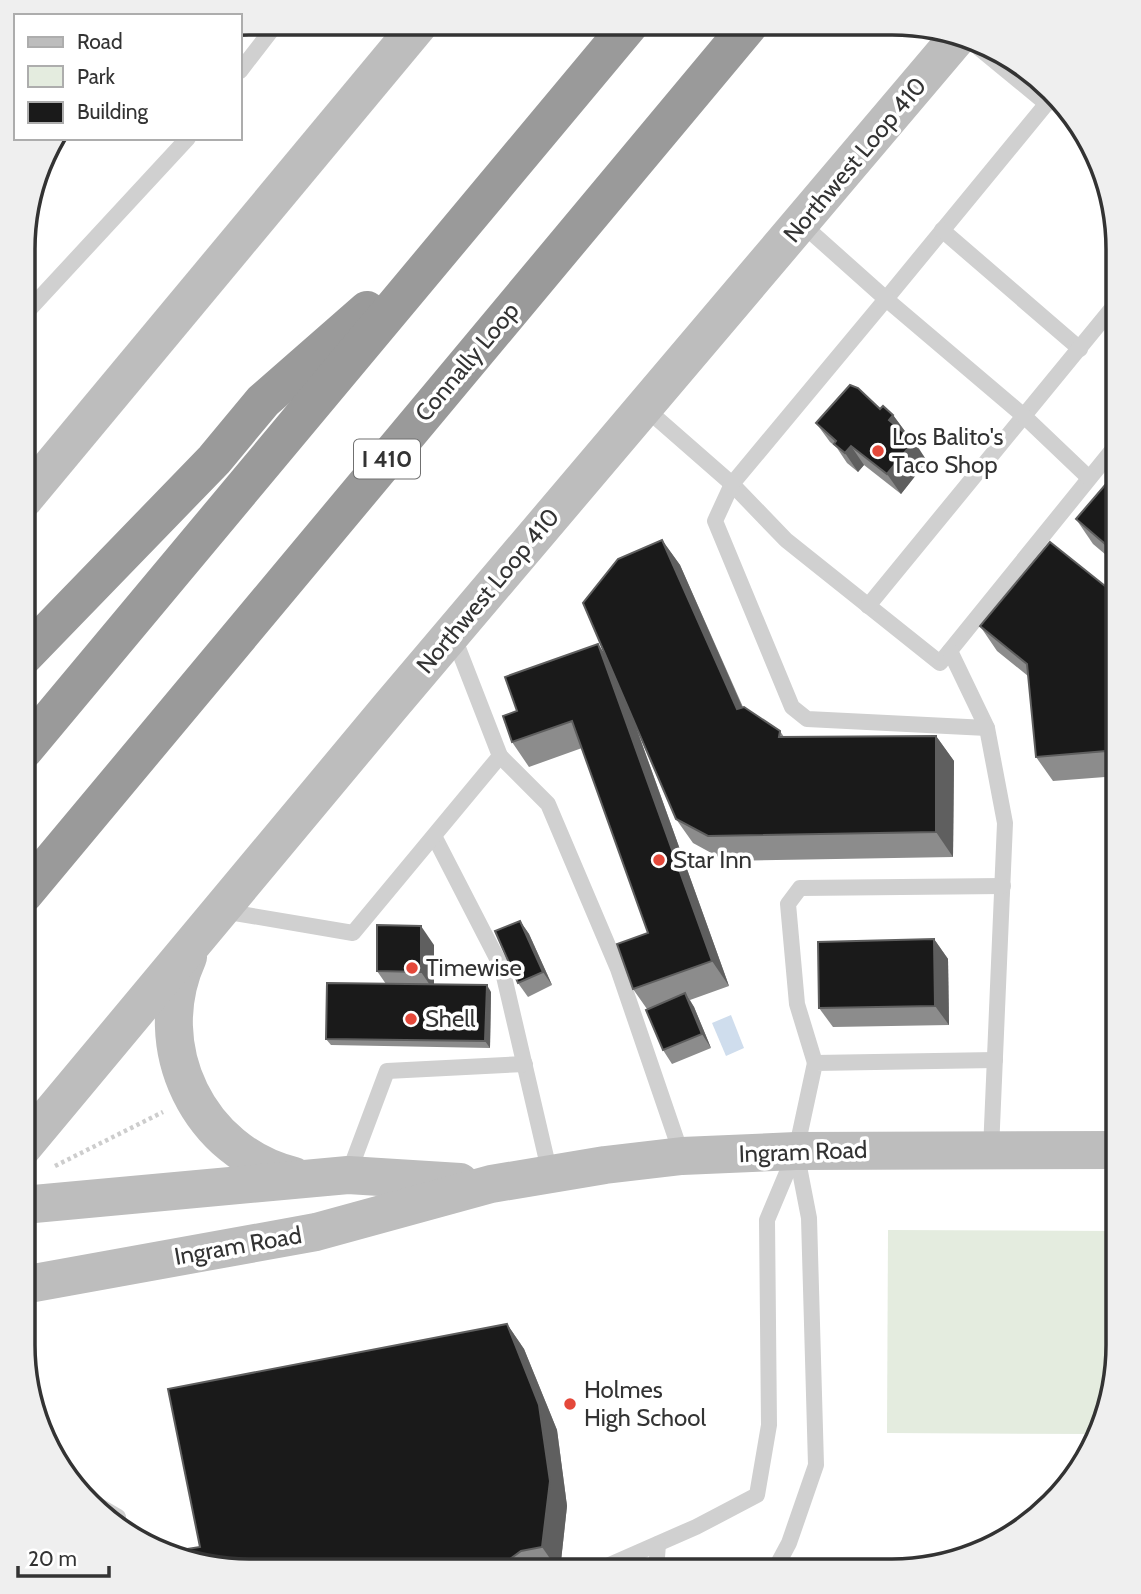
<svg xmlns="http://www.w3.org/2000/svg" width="1141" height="1594" viewBox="0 0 1141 1594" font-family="Cabin,sans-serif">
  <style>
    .green { fill: #e4ecdf }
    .water { fill: #cfdded }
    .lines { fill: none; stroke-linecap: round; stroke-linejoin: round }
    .path { stroke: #cdcdcd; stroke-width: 4.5; stroke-dasharray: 3.5 3.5; stroke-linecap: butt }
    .service { stroke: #d0d0d0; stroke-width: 16 }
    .secondary { stroke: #bdbdbd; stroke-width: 38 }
    .motorway { stroke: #9a9a9a; stroke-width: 38 }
    .wall { fill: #8c8c8c }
    .shaded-wall { fill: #5f5f5f }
    .building { fill: #1a1a1a; stroke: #5f5f5f; stroke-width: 2 }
    .poi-dot { fill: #e4483a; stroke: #fff; stroke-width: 2.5 }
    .labels { text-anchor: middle; stroke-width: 7; stroke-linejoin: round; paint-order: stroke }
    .shield { fill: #fff; stroke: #707070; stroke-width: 2 }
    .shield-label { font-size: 23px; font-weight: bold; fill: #333 }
    .street-label { font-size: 24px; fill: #333; stroke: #fff }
    .poi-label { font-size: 24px; fill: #333; stroke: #fff; text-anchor: start }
    .rim { fill: none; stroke: #333; stroke-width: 3.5 }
  </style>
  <rect width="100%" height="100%" fill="#fff"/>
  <path class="green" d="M888,1230L1118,1231V1360L1092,1434L887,1433Z"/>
  <path class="water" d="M731,1015L744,1048L726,1056L712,1023Z"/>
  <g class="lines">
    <path class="path" d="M55,1166L163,1112"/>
    <g class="service">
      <path d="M979,48L1047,104"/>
      <path d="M240,71L277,23"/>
      <path d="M802,224L886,299L1052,97"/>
      <path d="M942,230L1080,349"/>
      <path d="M25,314L188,138"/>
      <path d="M644,407L732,484L786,540L940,663L1118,443"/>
      <path d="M868,606L1118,301"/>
      <path d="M950,651L987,728L1005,823L991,1150"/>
      <path d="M987,728L807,719L792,707L715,521L732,484L886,299L1025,417L1089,478"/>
      <path d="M500,756L548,804L618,969L682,1156"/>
      <path d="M434,836L502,968L550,1174"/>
      <path d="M223,911L353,933L500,756L453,635"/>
      <path d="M815,1063L797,1004L788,904L800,888L1003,886"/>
      <path d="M348,1175L387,1071L525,1064"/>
      <path d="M94,1503L118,1517"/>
      <path d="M598,1570L696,1527L757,1495L769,1425L767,1220L796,1151L815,1063L995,1060"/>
      <path d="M656,1571L658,1544"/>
      <path d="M774,1571L789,1543L816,1465L809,1218L796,1151"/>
    </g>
    <g class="secondary">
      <path d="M24,499L420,23"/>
      <path d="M188,957C147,1047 199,1153 294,1176"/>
      <path d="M23,1147L389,708L956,39"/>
      <path d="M23,1205L348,1175L460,1182"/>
      <path d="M23,1285L316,1232L491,1184L605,1165L682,1156L796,1151L1118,1150"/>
    </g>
    <g class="motorway">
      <path d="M24,656L214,460L263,401L367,310"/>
      <path d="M24,750L630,24"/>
      <path d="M24,894L750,24"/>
    </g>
  </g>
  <g class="wall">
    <path d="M880,409L893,415L907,434L906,435L927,461L901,494L864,465L858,472L847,463L837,448L830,442L816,423Z"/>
    <path d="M1118,470V565L1093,544L1076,519Z"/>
    <path d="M662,540L680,565L743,707L780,731L784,737L936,736L954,761L953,857L726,861L693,843L676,819L635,724L729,986L690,1000L694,1007L711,1048L672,1064L663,1050L647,1009L633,989L648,933L582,748L529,767L512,742L598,644L605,655Z"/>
    <path d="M1118,599V776L1053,781L1036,757L1028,676L997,651L980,626Z"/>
    <path d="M520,921L529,934L552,985L528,997L518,983Z"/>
    <path d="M934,939L948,959L949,1025L833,1027L819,1008Z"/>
    <path d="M434,945V984L491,992L490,1048L331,1045L326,1039L386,984L377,971Z"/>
    <path d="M507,1324L524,1349L557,1430L567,1506L560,1570L220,1569L200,1547Z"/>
  </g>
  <g class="shaded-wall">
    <path d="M893,415L907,434L902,439L889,420Z"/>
    <path d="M914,441L927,461L901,494L887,474Z"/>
    <path d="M851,446L864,465L858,472L845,453Z"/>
    <path d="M662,540L680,565L754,734L737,709Z"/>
    <path d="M1115,594L1118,599V628Z"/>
    <path d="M598,644L615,669L729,986L712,961Z"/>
    <path d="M936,736L954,761L953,857L936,832Z"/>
    <path d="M520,921L529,934L552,985L543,972Z"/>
    <path d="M421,926L434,945V991L421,972Z"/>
    <path d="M934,939L948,959L949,1025L935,1006Z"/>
    <path d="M487,985L491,992L490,1048L485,1041Z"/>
    <path d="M685,993L694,1007L711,1048L702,1034Z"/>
    <path d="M507,1324L524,1349L557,1430L567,1506L560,1570H558L542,1547Z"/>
  </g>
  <g class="building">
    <path d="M850,385L858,388L880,409L883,406L893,415L889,420L914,441L887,474L851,446L845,453L834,444L836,441L816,423Z"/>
    <path d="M1118,470V555L1076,519Z"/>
    <path d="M662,540L737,709L744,707L780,731L779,737L936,736V832L708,836L676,819L583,603L618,559Z"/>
    <path d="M1050,542L1115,594L1118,628V750L1036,757L1027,664L980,626Z"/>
    <path d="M598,644L712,961L633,989L617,944L648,933L572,721L512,742L503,716L517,711L505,677Z"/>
    <path d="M520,921L543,972L518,983L495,931Z"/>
    <path d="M377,925L421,926V972L377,971Z"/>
    <path d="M934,939L935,1006L819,1008L818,942Z"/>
    <path d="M327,983L487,985L485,1041L326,1039Z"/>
    <path d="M685,993L702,1034L663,1050L646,1010Z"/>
    <path d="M507,1324L539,1405L550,1481L542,1547L521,1551L495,1570L220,1569L175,1551L200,1547L168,1389Z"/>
  </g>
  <g class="poi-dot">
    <circle cx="878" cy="451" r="7"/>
    <circle cx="659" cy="860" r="7"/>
    <circle cx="412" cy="968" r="7"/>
    <circle cx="411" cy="1019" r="7"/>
    <circle cx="570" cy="1404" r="7"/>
  </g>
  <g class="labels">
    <rect class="shield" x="354" y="439.5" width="66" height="39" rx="5"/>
    <g class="shield-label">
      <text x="387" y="467">I 410</text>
    </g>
    <g class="street-label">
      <text transform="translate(855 160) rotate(-50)" y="8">Northwest Loop 410</text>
      <text transform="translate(467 362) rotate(-50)" y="8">Connally Loop</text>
      <text transform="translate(488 591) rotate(-50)" y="8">Northwest Loop 410</text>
      <text transform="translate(803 1152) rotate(-2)" y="8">Ingram Road</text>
      <text transform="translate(238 1246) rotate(-10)" y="8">Ingram Road</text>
    </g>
    <g class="poi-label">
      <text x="892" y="445">Los Balito's<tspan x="892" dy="28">Taco Shop</tspan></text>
      <text x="673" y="868">Star Inn</text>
      <text x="426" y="976">Timewise</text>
      <text x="425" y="1027">Shell</text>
      <text x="584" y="1398">Holmes<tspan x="584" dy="28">High School</tspan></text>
    </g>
  </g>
  <path d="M0 0H1141V1594H0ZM249 35H892A214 214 0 0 1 1106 249V1345A214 214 0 0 1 892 1559H249A214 214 0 0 1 35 1345V249A214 214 0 0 1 249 35Z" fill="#efefef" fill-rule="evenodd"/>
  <path class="rim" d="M249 35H892A214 214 0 0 1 1106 249V1345A214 214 0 0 1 892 1559H249A214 214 0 0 1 35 1345V249A214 214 0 0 1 249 35Z"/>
  <rect x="14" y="14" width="228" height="126" fill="#ffffff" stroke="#adadad" stroke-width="2"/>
  <rect x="28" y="37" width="35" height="10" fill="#bdbdbd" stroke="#adadad" stroke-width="2"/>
  <text x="77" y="49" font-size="21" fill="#333333">Road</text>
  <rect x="28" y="66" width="35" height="21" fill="#e4ecdf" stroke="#adadad" stroke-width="2"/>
  <text x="77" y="84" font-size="21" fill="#333333">Park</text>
  <rect x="28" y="102" width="35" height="21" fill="#1a1a1a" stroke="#adadad" stroke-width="2"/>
  <text x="77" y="119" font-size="21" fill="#333333">Building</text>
  <path d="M18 1566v10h91v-10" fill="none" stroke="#333333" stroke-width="3.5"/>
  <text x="28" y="1566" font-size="21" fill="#333333" stroke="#ffffff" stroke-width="5" paint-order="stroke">20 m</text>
</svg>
